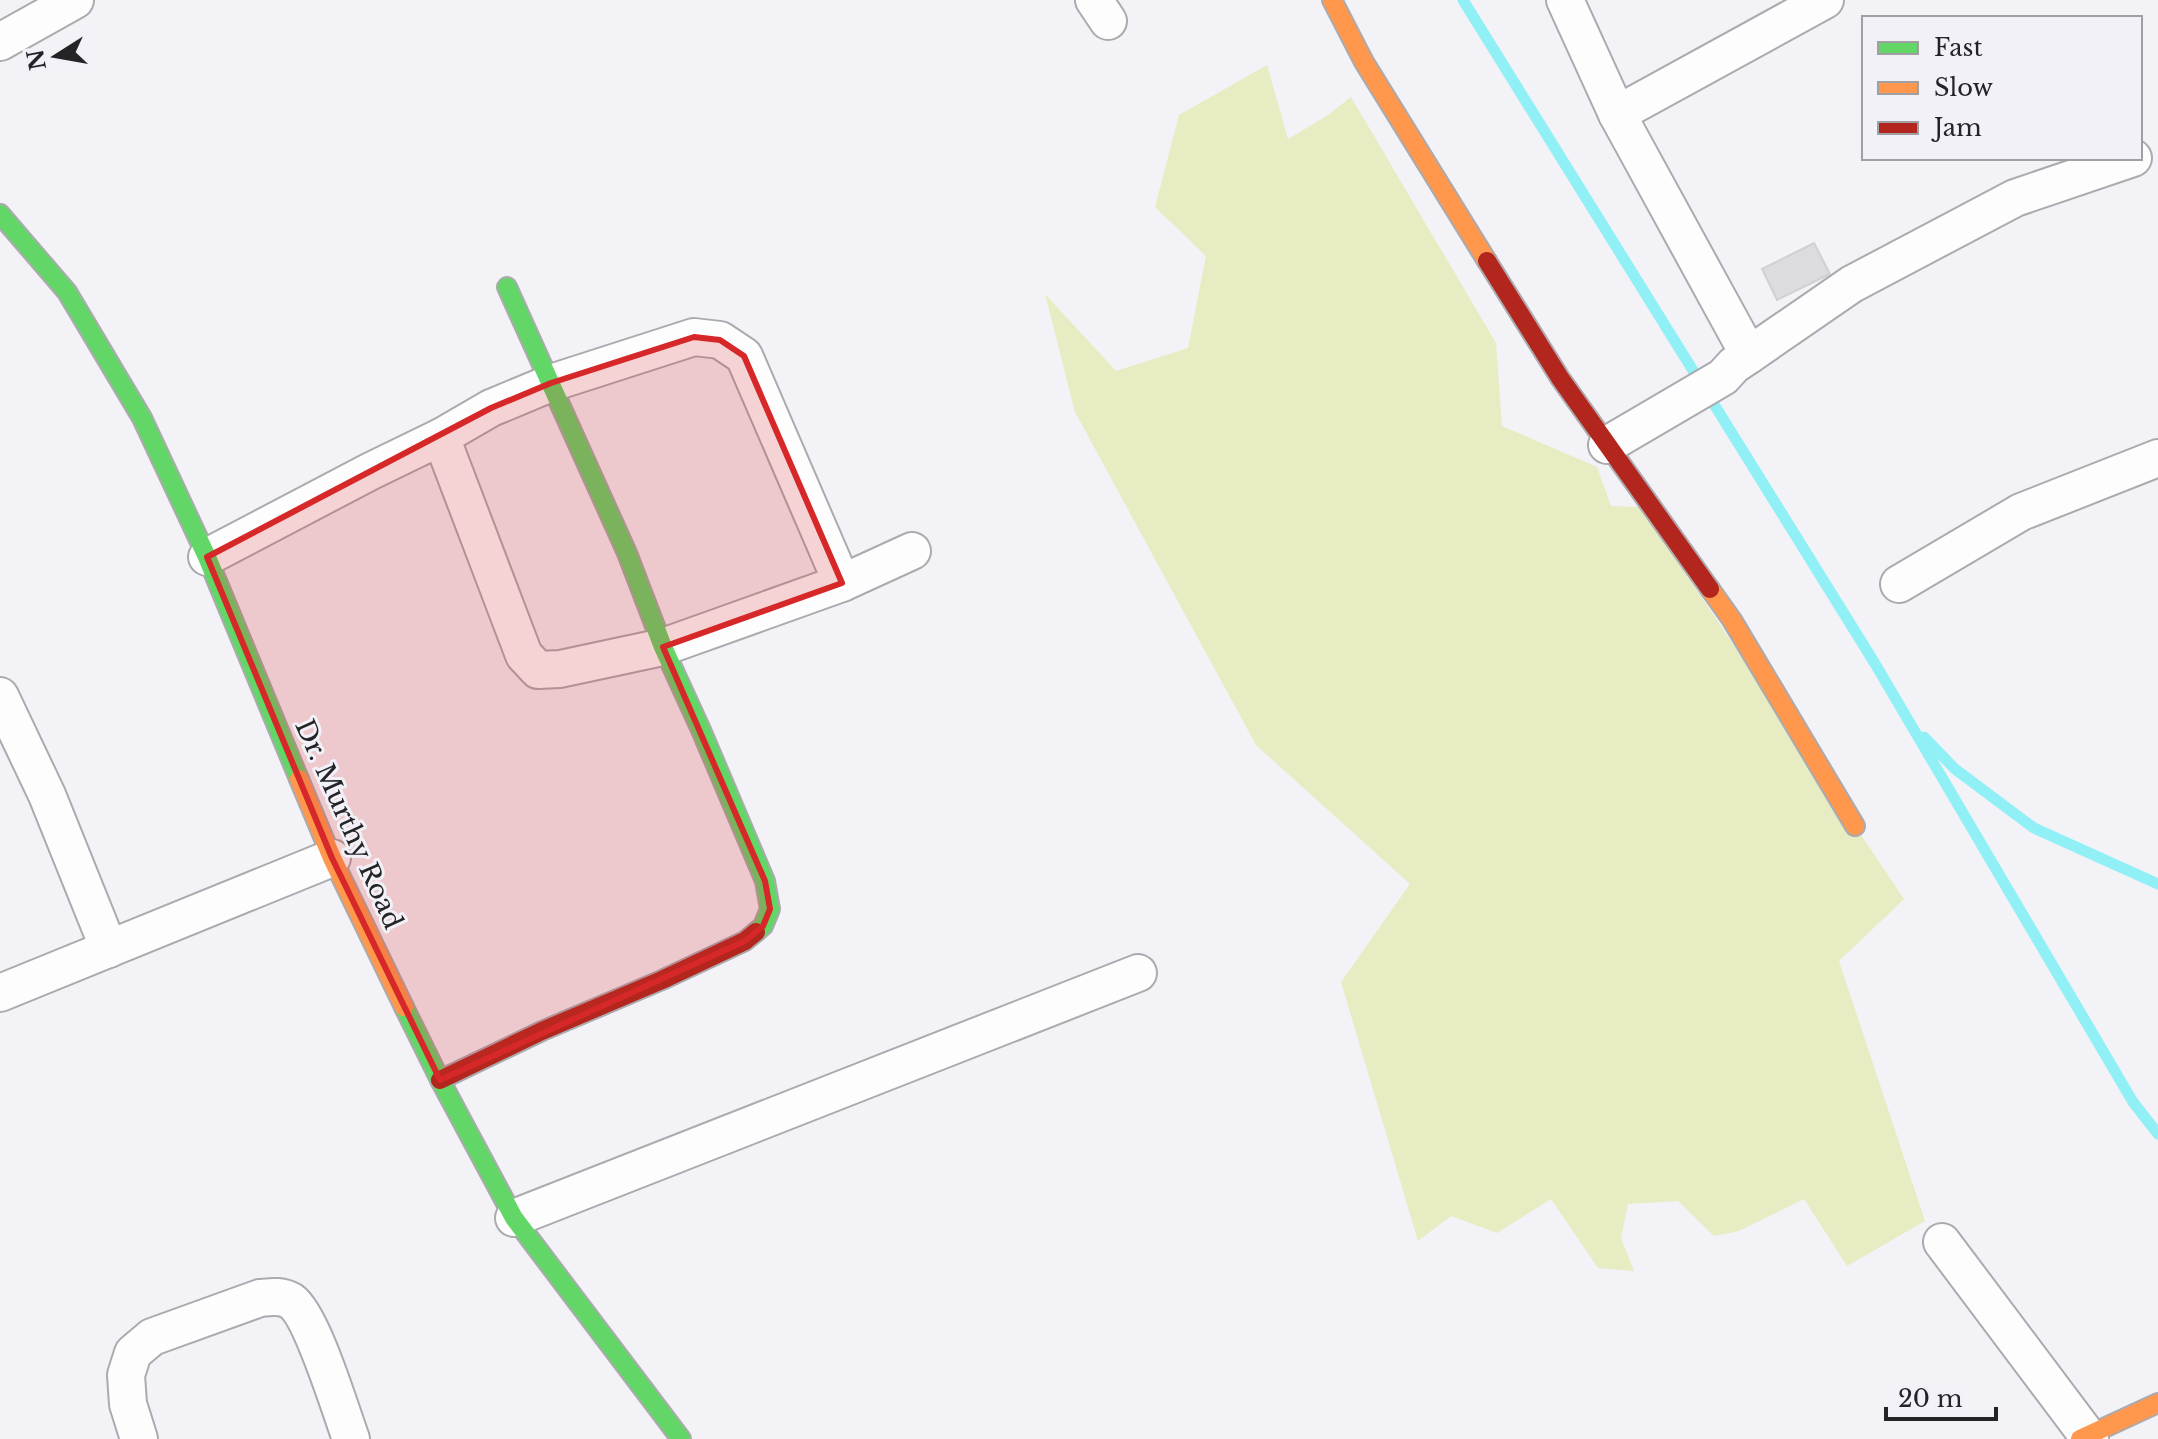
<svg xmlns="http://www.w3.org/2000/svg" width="2158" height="1439" viewBox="0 0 2158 1439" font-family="'Libre Baskerville',serif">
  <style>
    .green { fill: #e8ecc2 }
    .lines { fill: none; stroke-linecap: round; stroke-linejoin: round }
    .stream { stroke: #90f0f6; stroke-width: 11 }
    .building { fill: #dcdbde; stroke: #d0cfd3; stroke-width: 2 }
    .street-casing { stroke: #abaaae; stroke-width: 40 }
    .fast-casing { stroke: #abaaae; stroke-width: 22 }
    .slow-casing { stroke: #abaaae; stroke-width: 22 }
    .jam-casing { stroke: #abaaae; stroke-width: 22 }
    .street { stroke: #fdfdfe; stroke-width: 36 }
    .fast { stroke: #63d668; stroke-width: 18 }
    .slow { stroke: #ff974d; stroke-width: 18 }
    .jam { stroke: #b3261e; stroke-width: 18 }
    .marked { fill: #d62828; fill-opacity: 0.2; stroke: #d62828; stroke-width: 6; stroke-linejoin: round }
    .labels { text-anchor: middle; stroke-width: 6; stroke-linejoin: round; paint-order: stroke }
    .street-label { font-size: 26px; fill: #242426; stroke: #f2f1f8 }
  </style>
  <rect width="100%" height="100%" fill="#f3f2f7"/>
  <path class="green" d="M1267,65L1288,139L1328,115L1351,97L1496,343L1502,426L1597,467L1611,506L1641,507L1904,899L1839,961L1925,1221L1847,1266L1804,1199L1739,1231L1714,1236L1678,1201L1628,1204L1621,1238L1634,1271L1598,1268L1551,1199L1497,1233L1451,1216L1418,1241L1341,982L1410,884L1256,745L1075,412L1045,294L1116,371L1188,348L1206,256L1155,207L1179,115Z"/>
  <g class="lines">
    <g class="stream">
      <path d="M1463,0L1874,662L2133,1102L2158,1134"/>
      <path d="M1924,737L1955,769L2034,828L2158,884"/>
    </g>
  </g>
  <path class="building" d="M1814,243L1830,274L1777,300L1762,269Z"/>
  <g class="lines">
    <defs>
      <g id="street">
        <path d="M1094,0L1108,21"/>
        <path d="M1565,0L1617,114L1749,355"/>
        <path d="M0,42L75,0"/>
        <path d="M1617,114L1825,0"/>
        <path d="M441,437L524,655L538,670L560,669L663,647L842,583L912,551"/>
        <path d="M1607,445L1723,377L1734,365L1749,355L1852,284L2015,198L2133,158"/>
        <path d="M207,557L371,471L441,437L491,408L551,383L694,337L720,340L744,356L842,583"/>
        <path d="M1899,584L2021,512L2158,458"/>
        <path d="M0,696L47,795L109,949"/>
        <path d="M0,993L332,858"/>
        <path d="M514,1218L1138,973"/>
        <path d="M1942,1242L2090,1439"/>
        <path d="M139,1439L128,1404L126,1375L133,1353L152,1337L260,1298C271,1297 281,1295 291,1301C312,1315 341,1412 351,1439"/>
      </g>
      <g id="fast">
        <path d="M0,214L67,292L142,418L207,557L299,779"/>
        <path d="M507,287L627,553L663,647L701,730L765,881L770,909L763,926L756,932"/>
        <path d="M404,1007L440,1080L514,1218L681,1439"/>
      </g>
      <g id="slow">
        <path d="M1332,0L1364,62L1487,261"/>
        <path d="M1710,589L1732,620L1855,826"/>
        <path d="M299,779L332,858L404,1007"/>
        <path d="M2080,1439L2158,1403"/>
      </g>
      <g id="jam">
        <path d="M1487,261L1560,378L1710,589"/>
        <path d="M440,1080L542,1031L662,980L745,941L756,932"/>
      </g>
    </defs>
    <use href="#street" class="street-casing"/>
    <use href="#fast" class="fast-casing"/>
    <use href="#slow" class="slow-casing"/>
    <use href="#jam" class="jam-casing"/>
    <use href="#street" class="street"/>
    <use href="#fast" class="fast"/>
    <use href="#slow" class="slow"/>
    <use href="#jam" class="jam"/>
  </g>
  <path class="marked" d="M694,337L720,340L744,356L842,583L663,647L765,881L770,909L763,926L745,941L440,1080L332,858L207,557L491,408L551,383Z"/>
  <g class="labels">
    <g class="street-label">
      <text transform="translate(349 824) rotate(66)" y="9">Dr. Murthy Road</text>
    </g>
  </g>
  <rect x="1862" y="16" width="280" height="144" fill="#f2f1f8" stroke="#a09fa4" stroke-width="2"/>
  <rect x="1878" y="42" width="40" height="12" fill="#63d668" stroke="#a09fa4" stroke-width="2"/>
  <text x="1934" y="56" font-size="24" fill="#242426">Fast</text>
  <rect x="1878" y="82" width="40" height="12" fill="#ff974d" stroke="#a09fa4" stroke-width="2"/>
  <text x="1934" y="96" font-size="24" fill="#242426">Slow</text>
  <rect x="1878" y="122" width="40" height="12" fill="#b3261e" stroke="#a09fa4" stroke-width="2"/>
  <text x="1934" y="136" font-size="24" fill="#242426">Jam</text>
  <g transform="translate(56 56) rotate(259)" stroke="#f2f1f8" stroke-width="6" paint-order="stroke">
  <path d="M0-6L14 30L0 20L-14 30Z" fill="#242426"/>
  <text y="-12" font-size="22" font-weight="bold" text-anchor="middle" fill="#242426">N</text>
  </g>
  <path d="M1886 1407v12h110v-12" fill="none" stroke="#242426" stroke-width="4"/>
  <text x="1898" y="1407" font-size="24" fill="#242426" stroke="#f2f1f8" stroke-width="6" paint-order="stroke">20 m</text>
</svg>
